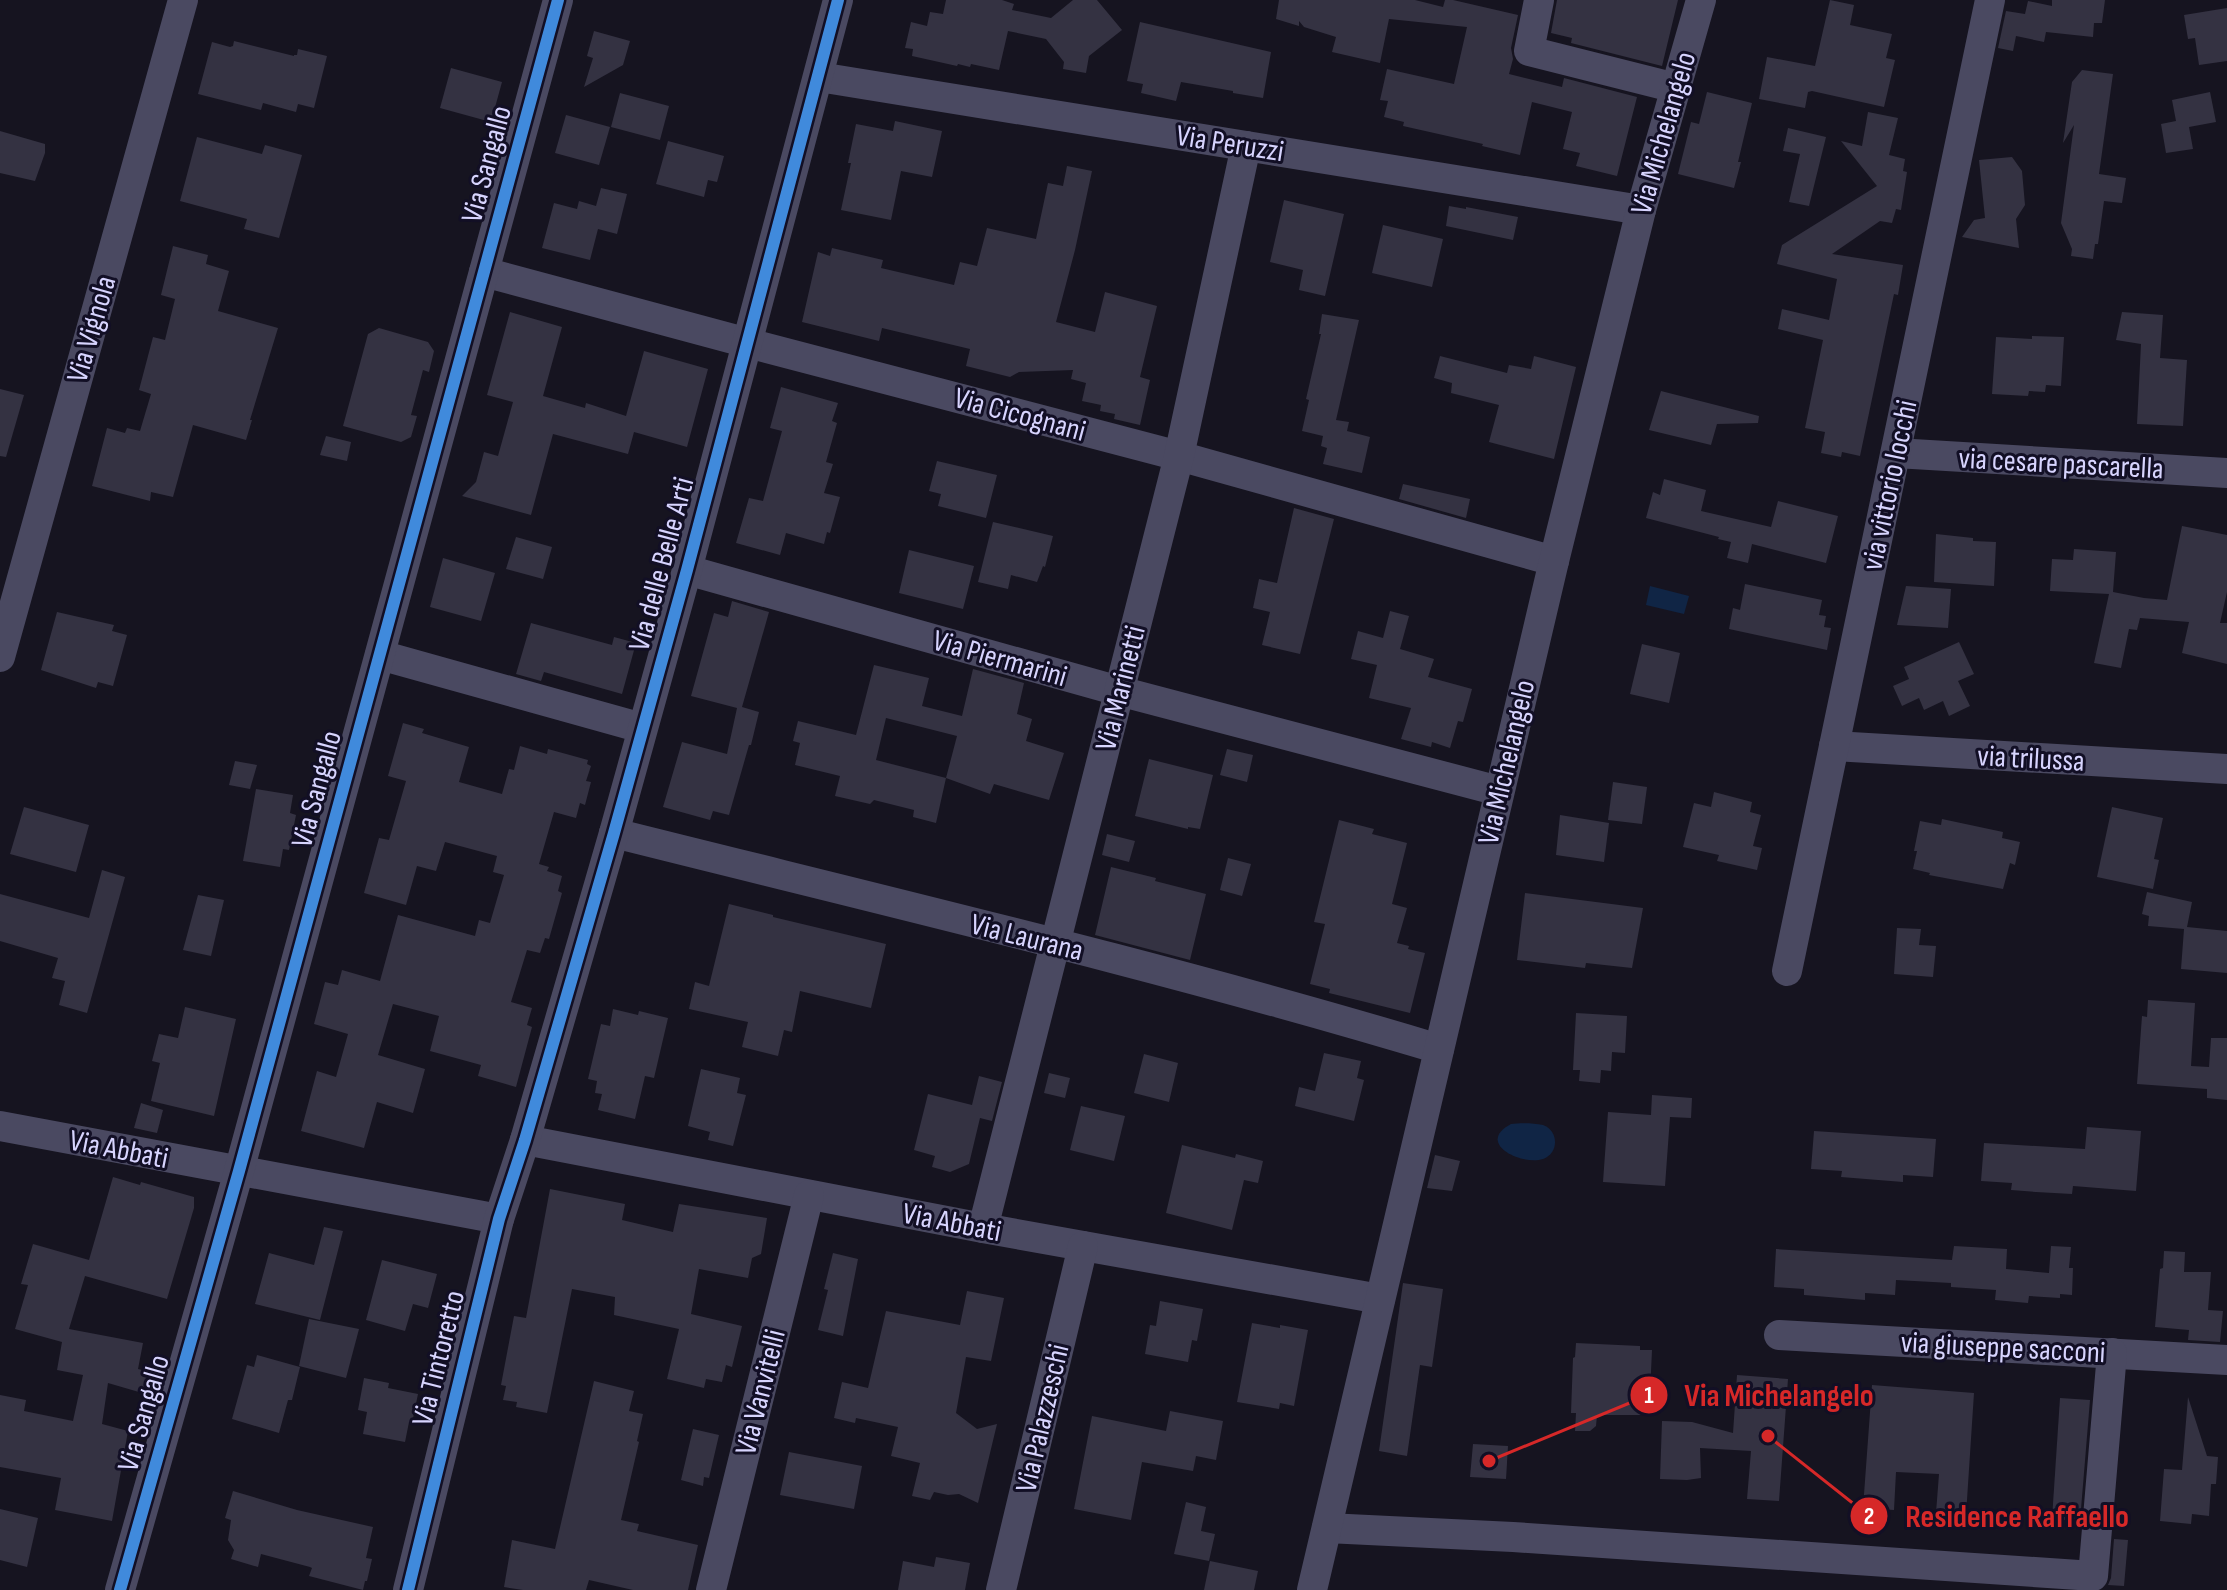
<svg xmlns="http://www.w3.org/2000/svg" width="2227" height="1590" viewBox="0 0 2227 1590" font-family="'Sofia Sans Condensed',sans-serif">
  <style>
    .water { fill: #102545 }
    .building { fill: #343242; fill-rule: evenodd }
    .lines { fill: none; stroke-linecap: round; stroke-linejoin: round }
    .minor { stroke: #4a4961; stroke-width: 30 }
    .cycleway-casing { stroke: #120f25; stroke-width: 17 }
    .cycleway { stroke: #408adc; stroke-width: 12 }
    .labels { text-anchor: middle; stroke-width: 6; stroke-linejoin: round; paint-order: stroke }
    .street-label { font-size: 30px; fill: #d7d4fe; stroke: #120f25 }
    .leader { fill: none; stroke: #d62828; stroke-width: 3 }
    .callout-dot { fill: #d62828; stroke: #120f25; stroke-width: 3 }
    .mark-label { font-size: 24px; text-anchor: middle; font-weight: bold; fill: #fff }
    .callout-label { font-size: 32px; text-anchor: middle; font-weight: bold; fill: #d62828; stroke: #120f25; stroke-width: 6; stroke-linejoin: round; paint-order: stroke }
  </style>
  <rect width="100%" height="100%" fill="#161420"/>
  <g class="water">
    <path d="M1650,586L1689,596L1684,614L1646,605Z"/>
    <path d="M1511,1124C1520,1123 1533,1123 1543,1125C1558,1130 1560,1153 1543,1159C1521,1166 1475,1143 1511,1124Z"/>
  </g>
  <g class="building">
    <path d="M946,0H1002L1014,4L1012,10L1051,18L1073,0H1097L1122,30L1089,56L1086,73L1063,69L1064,62L1046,39L1008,31L999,70L971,64L970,67L958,64L957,66L912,56L913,49L905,48L911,22L927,26L930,12L943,14Z"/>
    <path d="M1279,0H1415L1443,7L1445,0H1453L1518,15L1511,48L1513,59L1509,74L1562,87L1564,78L1637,97L1617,176L1576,166L1580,153L1563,149L1572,112L1532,102L1520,155L1482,146L1483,144L1403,126L1404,122L1384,117L1388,101L1380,100L1387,69L1454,84L1467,27L1389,19L1380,63L1332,52L1336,37L1304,27L1299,21V26L1276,19Z"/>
    <path d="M1557,0H1678L1662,66L1571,43L1572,38L1551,33Z"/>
    <path d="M1830,0L1854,5L1850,25L1892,34L1886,58L1895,60L1884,107L1812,91L1808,92L1805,108L1759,99L1767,57L1815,66Z"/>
    <path d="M2052,0H2105L2102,23H2094L2093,37L2046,32L2044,42L2016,36L2013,51L1998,48L2006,11L2025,14L2028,1L2052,6Z"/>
    <path d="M2227,8V61L2199,65L2195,38L2188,39L2184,15Z"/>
    <path d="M1140,22L1271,52L1263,98L1233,93V91L1181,82L1176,101L1141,93L1143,84L1127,81Z"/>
    <path d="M594,31L630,41L623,65L584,87L593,58L587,56Z"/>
    <path d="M234,41L294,56V55H297L298,49L327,56L314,108L298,104L296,112L263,103L261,110L198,94L212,42L230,47L233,46Z"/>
    <path d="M451,68L502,82L491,122L440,108Z"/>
    <path d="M2082,70L2113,74L2099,174L2126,178L2122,203L2104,201L2098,244H2095L2093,259L2071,256L2072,249L2061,223L2074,125L2063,143L2072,82Z"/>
    <path d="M1707,92L1752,103L1738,162H1741L1734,188L1678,174L1691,122L1699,124Z"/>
    <path d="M2210,92L2216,122L2189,127L2193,149L2166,153L2161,124L2176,121L2172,100Z"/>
    <path d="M620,93L669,106L660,140L611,127Z"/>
    <path d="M1868,112L1898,118L1889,155L1905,159L1903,171L1907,172L1901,210L1896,209L1892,223L1880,221L1832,254L1903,265L1898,295L1894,294L1860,456L1842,452L1841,457L1821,453L1825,432L1805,428L1823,340L1778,329L1782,309L1829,320L1837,279L1777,264L1782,245L1877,186L1841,141L1862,146Z"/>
    <path d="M566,115L610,127L599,165L555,153Z"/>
    <path d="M895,121L942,131L932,177L901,171L891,220L841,210L851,163H848L856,124L893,131Z"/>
    <path d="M1788,128L1826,137L1809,206L1789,202L1800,154L1783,151Z"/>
    <path d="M0,131L45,144V153L35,181L0,173Z"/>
    <path d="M197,137L262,154L265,145L302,155L279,238L244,229L247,219L180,201Z"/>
    <path d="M668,141L724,156L717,182L708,180L704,197L656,184Z"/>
    <path d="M2012,157L2022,171L2025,205L2016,219L2019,248L1962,237L1974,220L1985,218L1979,160Z"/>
    <path d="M1067,166L1092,171L1075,250L1056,322L1095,332L1105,292L1157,306L1140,377L1150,380L1140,425L1114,419L1115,414L1100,411L1101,405L1082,401L1086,383L1071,379L1073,370L1019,372L1010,377L966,366L970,349L882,328L879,341L802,322L818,252L830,256L832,248L883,260L881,268L954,285L960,262L977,266L987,228L1036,239L1048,183L1063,186Z"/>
    <path d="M601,188L627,194L617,234L598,229L590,260L542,248L554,203L577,209L579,201L596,206Z"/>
    <path d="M1284,200L1344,214L1325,296L1299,290L1303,270L1270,262Z"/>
    <path d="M1449,206L1466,209V207L1518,217L1513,240L1446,226Z"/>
    <path d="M1383,225L1443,239L1432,287L1372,273Z"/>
    <path d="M173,246L208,255L206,264L229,271L218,311L278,328L250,420H252L246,440L193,425L173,497L151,492L150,501L92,486L107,428L125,433L127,428L140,431L151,394L139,390L153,337L165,340L175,299L161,295Z"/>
    <path d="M510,312L562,327L543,396L585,408L586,403L626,416L644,351L708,369L687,447L634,432L628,454L553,434L531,515L462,496L476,482L484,452L498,456L513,402L487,395Z"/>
    <path d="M2122,312L2163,315L2160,358L2187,360L2183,426L2137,424L2141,344L2116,340Z"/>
    <path d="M1322,314L1359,320L1336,420L1349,422L1347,431L1370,437L1362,473L1323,464L1327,448L1321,446L1323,436L1302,431L1309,400L1306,399L1321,334H1319Z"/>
    <path d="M379,328L428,342L434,351L429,372L423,370L411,415L417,416L411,437L401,442L343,426L368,334Z"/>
    <path d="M2032,336L2064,337L2061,386L2046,385L2045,392L2029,391L2028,396L1992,394L1996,337L2032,339Z"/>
    <path d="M1440,356L1507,373L1509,365L1531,369L1534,356L1576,367L1554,459L1489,442L1499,405L1451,393L1452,383L1434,378Z"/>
    <path d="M781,387L838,403L832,421L837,423L826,462L833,464L824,493L840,497L830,533L827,532L824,544L786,533L780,555L736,543L749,498L763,501L782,431L770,428Z"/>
    <path d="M0,389L24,395L6,457L0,456Z"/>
    <path d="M1661,391L1759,416L1758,423L1717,424L1711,445L1649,430Z"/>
    <path d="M326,436L351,442L347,461L320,455Z"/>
    <path d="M937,461L997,475L986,518L938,506L941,494L929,491Z"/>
    <path d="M1664,479L1706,490L1701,511L1771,527L1778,501L1838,516L1826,563L1752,544L1748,563L1727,558L1731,542L1718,539L1719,537L1646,518L1653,492L1660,495Z"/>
    <path d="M1403,484L1470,499L1466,518L1399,499Z"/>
    <path d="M1294,508L1334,519L1300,654L1262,645L1270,612L1253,608L1259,579L1277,583Z"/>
    <path d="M993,522L1053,536L1045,567L1043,566L1037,582L1011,575L1008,589L978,582Z"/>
    <path d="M2182,526L2227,535V592L2220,623H2227V664L2182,653L2189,622L2140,618L2137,630L2129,629L2121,668L2094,663L2109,594L2050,591L2052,559L2073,560L2074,549L2116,552L2113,592L2144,598L2167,600Z"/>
    <path d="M1936,534L1973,538V541L1996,542L1994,586L1934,582Z"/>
    <path d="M516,537L552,547L543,579L506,569Z"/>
    <path d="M909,550L974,566L963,609L899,593Z"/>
    <path d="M443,558L495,573L481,621L430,607Z"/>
    <path d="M1745,584L1822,600L1819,615L1826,616L1824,627L1831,628L1827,650L1729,629L1733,608L1740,610Z"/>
    <path d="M1906,586L1951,589L1948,628L1897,625Z"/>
    <path d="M732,601L769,612L742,707L759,712L751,745H749L729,815L713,811L710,820L663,807L682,742L727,754L737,708L691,696L714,613L728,617Z"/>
    <path d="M1390,611L1409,616L1400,649L1434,659L1428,677L1472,689L1463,722L1458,721L1450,748L1432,742L1431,747L1401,739L1411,708L1369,698L1377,665L1351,659L1358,631L1383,638Z"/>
    <path d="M57,612L114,625L112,631L127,635L113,686L98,682L96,688L41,670Z"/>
    <path d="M531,623L612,645L614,637L636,643L622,694L544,672L541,681L516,674Z"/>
    <path d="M1959,642L1974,674L1958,681L1970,706L1949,716L1943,701L1924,710L1919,698L1902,706L1893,686L1909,679L1904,667Z"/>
    <path d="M1642,644L1680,653L1669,703L1630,694Z"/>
    <path d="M874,665L929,678L922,706L962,716L973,669L1024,683L1017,714L1032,719L1026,741L1064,753L1049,800L994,784L990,794L946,778L936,823L913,817L914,810L874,800L870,804L835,796L840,776L795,765L800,743L793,741L798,721L856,735ZM886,718L957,736L946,778L876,760Z"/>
    <path d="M403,723L424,729L422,733L469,747L459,782L502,794L509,769L514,770L520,746L547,754L548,749L588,760L587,764L591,766L586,781L591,782L585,805L580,803L576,818L554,812L539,864L549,867L547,871L562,876L558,891L562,893L549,939L545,938L540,953L527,950L511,1002L532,1008L527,1025L532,1027L516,1087L478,1076L481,1065L430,1051L439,1016L393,1004L378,1055L425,1069L413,1113L377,1102L364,1148L301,1131L317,1071L336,1077L348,1034L314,1024L325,982L338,985L342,970L380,981L398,915L475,936L479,920L490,923L504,875L493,872L497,856L445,842L436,871L417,866L406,905L364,893L379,838L389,840L406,781L388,776Z"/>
    <path d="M1227,749L1253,755L1247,782L1220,775Z"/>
    <path d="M1149,759L1213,775L1200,829L1188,827V829L1135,816Z"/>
    <path d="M235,761L257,765L250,789L229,785Z"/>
    <path d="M1613,782L1647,787L1642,824L1608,820Z"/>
    <path d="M256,789L293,795L290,813L296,815L289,850L283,849L280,867L243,861Z"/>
    <path d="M1714,792L1752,802L1750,812L1761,815L1753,846L1762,848L1757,870L1717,861L1719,855L1683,847L1694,803L1711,807Z"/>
    <path d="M24,807L89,825L76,872L10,854Z"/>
    <path d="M2112,807L2163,818L2154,859L2159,860L2153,889L2097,877Z"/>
    <path d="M1560,815L1609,823L1604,862L1556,855Z"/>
    <path d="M1942,819L2003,832L2002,838L2020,842L2015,865L2010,863L2003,889L1929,875L1930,873L1913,869L1917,851H1914L1920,821L1941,825Z"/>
    <path d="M1339,820L1374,829L1372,834L1407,843L1392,904L1407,908L1397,943L1409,946L1408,949L1425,953L1410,1013L1329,993L1330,989L1310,984L1325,924L1314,922Z"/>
    <path d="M1107,834L1135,841L1129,862L1102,855Z"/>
    <path d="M1228,858L1251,864L1242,896L1220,890Z"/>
    <path d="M1111,867L1156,878L1155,881L1206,894L1190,960L1095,935Z"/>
    <path d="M102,870L125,877L87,1013L59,1005L65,981L52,978L58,958L0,941V894L89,918Z"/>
    <path d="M2147,892L2192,902L2187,927L2227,931V973L2181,969L2184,929L2148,926L2149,916L2142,914Z"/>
    <path d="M1525,893L1643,908L1632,968L1586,963L1585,968L1517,960Z"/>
    <path d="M198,895L224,900L211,956L183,950Z"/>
    <path d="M729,904L773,915V917L886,944L871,1008L800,991L792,1032L784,1030L778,1056L742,1047L748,1022L689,1009L695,982L709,986Z"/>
    <path d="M1897,928L1921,929L1919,945L1936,946L1933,977L1894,974Z"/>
    <path d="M2148,1000L2195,1003L2191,1066L2209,1067L2211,1038H2227V1100L2207,1098V1089L2137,1084L2142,1016L2147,1017Z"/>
    <path d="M185,1007L236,1019L214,1116L151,1101L160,1063L152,1061L159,1034L178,1038Z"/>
    <path d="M613,1009L638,1015L639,1011L668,1018L654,1078L645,1076L635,1119L598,1110L602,1094L595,1093L597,1081L588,1079L601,1024L610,1026Z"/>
    <path d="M1576,1013L1627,1016L1625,1053L1612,1052L1611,1071L1601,1070L1600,1083L1579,1081L1580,1070H1573Z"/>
    <path d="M1324,1053L1361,1061L1357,1078L1364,1080L1354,1121L1295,1106L1299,1087L1315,1091Z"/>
    <path d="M1144,1054L1178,1063L1169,1102L1134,1093Z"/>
    <path d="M701,1069L740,1078L737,1093L746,1095L733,1146L708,1140L710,1132L688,1126Z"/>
    <path d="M1049,1073L1070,1078L1065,1098L1044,1093Z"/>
    <path d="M979,1076L1002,1082L992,1121L980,1118L969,1164L950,1172L932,1167L935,1156L914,1150L928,1094L972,1105Z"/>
    <path d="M1652,1095L1692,1098L1691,1118L1670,1117L1665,1186L1603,1182L1608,1112L1651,1115Z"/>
    <path d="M141,1103L163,1110L157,1133L134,1128Z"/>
    <path d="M1081,1106L1125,1116L1114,1161L1070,1150Z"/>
    <path d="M2087,1127L2141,1131L2136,1191L2073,1186L2072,1194L2036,1192L2011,1190L2012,1183L1981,1181L1984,1143L2085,1149Z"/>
    <path d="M1814,1131L1936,1139L1933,1177L1903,1175V1182L1841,1177L1842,1171L1811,1169Z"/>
    <path d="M1182,1145L1235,1158L1236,1154L1263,1161L1258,1183L1244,1180L1232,1230L1166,1213Z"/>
    <path d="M1435,1155L1460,1161L1452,1191L1427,1188Z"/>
    <path d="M113,1177L140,1185L141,1182L194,1197V1208L167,1299L85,1276L69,1329L143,1343L138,1369L162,1375L156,1397L108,1383L102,1424L128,1431L112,1521L55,1510L61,1478L0,1467V1395L26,1400L24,1411L73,1421L83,1375L57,1370L62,1342L15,1329L28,1285L21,1284L33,1244L89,1260Z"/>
    <path d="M550,1189L625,1204L622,1220L673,1232L679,1204L767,1218L761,1254L752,1258L748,1278L699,1269L691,1314L742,1326L732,1367L726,1365L722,1382L706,1379L704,1388L667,1379L679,1329L614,1315L615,1297L572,1289L547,1413L516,1407L517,1402L503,1400L506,1386L501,1385L514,1316L526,1318Z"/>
    <path d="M324,1227L343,1231L320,1320L255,1304L269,1253L314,1265Z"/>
    <path d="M1954,1246L2007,1249L2006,1269L2049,1273L2051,1246L2071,1247L2069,1268H2073L2072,1295L2060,1294V1298L2029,1296L2028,1303L1995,1300L1996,1290L1951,1287V1283L1896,1280L1895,1295L1865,1293V1300L1804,1295V1289L1774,1287L1776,1249L1952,1260Z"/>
    <path d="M2164,1251L2185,1252L2184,1272H2211L2208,1310L2223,1311L2220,1342L2188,1340L2189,1330L2155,1327L2160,1269L2163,1268Z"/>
    <path d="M833,1253L858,1259L843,1336L818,1330L828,1290L824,1289Z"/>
    <path d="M382,1260L437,1274L428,1308L413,1304L405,1331L366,1320Z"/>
    <path d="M1403,1283L1443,1289L1432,1367L1420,1365L1407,1456L1379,1451Z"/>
    <path d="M967,1291L1004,1298L991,1361L966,1357L956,1413L977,1429L997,1424L978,1503L959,1494L948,1495L934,1492L930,1500L912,1496L920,1463L891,1456L898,1427L856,1418L855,1423L834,1418L842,1382L868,1388L886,1311L960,1325Z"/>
    <path d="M1160,1301L1203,1309L1197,1341L1192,1340L1188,1362L1145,1354L1150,1325L1156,1326Z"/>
    <path d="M309,1319L359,1329L346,1378L299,1366Z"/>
    <path d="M1252,1323L1280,1328V1325L1308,1330L1294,1406L1280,1403L1279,1409L1237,1402Z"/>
    <path d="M1576,1343L1640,1346V1350H1652L1649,1415H1597L1596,1426L1590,1431H1575L1576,1413H1571L1573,1358L1575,1357Z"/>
    <path d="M257,1355L300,1367L292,1400H288L279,1433L232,1419L247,1365L254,1367Z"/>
    <path d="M1737,1375L1788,1379L1779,1501L1747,1499L1751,1451L1700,1448L1701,1478L1687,1480L1660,1479L1662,1421L1692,1422L1733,1433Z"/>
    <path d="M364,1378L389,1383L388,1388L418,1394L412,1423L409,1422L405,1442L363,1434L367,1412L358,1410Z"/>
    <path d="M594,1381L634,1391L629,1411L643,1414L637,1441L639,1442L621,1520L639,1524L637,1531L698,1545L688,1590H633L589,1580L586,1590H523L504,1587L512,1540L555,1549Z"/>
    <path d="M1872,1385L1974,1393L1966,1515L1936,1513L1939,1474L1896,1472L1894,1510L1863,1508Z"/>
    <path d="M2188,1397L2207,1456L2218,1457L2216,1484H2211L2209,1516L2192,1514L2191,1524L2160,1521L2164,1469L2182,1470Z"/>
    <path d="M2060,1398L2090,1400L2080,1521L2052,1519Z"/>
    <path d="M1170,1411L1223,1421L1216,1460L1196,1456L1193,1471L1142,1462L1131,1520L1074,1509L1092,1416L1166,1431Z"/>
    <path d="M693,1429L719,1435L709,1478L704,1477L703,1486L681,1480Z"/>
    <path d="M1473,1444L1508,1446L1506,1479L1470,1477Z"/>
    <path d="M789,1452L862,1466L854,1509L780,1495Z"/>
    <path d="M233,1491L297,1510L373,1527L366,1558L372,1559L367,1581H365L363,1590L309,1576L312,1568L310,1567L261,1554L258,1567L231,1559L234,1550L228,1540L231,1520L225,1518Z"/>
    <path d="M1186,1502L1206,1507L1201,1531L1215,1534L1209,1561L1174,1554Z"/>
    <path d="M0,1509L38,1518L27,1567L0,1560Z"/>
    <path d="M2114,1539L2128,1540L2124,1586L2108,1585L2111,1578Z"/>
    <path d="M936,1557L970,1563L965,1590H898L903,1561L934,1567Z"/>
    <path d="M1210,1561L1258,1571L1254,1590H1204Z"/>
  </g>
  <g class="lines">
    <g class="minor">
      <path d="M1539,0L1529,51L1676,88"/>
      <path d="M819,77L1641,210"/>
      <path d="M484,272L748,343L1179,456L1554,561"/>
      <path d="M1896,453L2227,473"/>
      <path d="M687,570L1119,691L1499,791"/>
      <path d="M380,655L642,728"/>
      <path d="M0,657L183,0"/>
      <path d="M1834,746L2227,769"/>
      <path d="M614,833C889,902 1167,967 1439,1049"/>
      <path d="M1787,971L1990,0"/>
      <path d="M0,1126L499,1219"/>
      <path d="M525,1140L983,1228L1380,1299"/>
      <path d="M983,1228L1179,456L1246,146"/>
      <path d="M1779,1335L2227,1360"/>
      <path d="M1327,1528L1513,1537L2093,1576L2112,1353"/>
      <path d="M120,1590L239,1171L558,0"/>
      <path d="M408,1590L499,1219L525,1140L614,833L687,570L838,0"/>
      <path d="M711,1590L809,1195"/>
      <path d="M1001,1590L1083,1246"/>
      <path d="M1312,1590L1554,561L1641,210L1701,0"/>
    </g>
    <defs>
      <g id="cycleway">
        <path d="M120,1590L239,1171L558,0"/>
        <path d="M408,1590L499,1219L525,1140L614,833L687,570L838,0"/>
      </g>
    </defs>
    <use href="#cycleway" class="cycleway-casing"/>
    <use href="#cycleway" class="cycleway"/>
  </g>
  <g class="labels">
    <g class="street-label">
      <text transform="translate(1663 133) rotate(-74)" y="10">Via Michelangelo</text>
      <text transform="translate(1230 143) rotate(9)" y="10">Via Peruzzi</text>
      <text transform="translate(486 164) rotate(-75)" y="10">Via Sangallo</text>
      <text transform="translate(91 329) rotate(-74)" y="10">Via Vignola</text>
      <text transform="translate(1020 414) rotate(15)" y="10">Via Cicognani</text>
      <text transform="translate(2061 463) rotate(3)" y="10">via cesare pascarella</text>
      <text transform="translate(1889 485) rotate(-78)" y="10">via vittorio locchi</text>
      <text transform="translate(661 564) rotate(-75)" y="10">Via delle Belle Arti</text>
      <text transform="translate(1000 658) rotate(16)" y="10">Via Piermarini</text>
      <text transform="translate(1120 688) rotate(-76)" y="10">Via Marinetti</text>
      <text transform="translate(2031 758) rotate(3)" y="10">via trilussa</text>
      <text transform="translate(1506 762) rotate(-77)" y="10">Via Michelangelo</text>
      <text transform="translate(316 789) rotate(-75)" y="10">Via Sangallo</text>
      <text transform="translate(1027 937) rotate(14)" y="10">Via Laurana</text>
      <text transform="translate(119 1149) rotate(11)" y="10">Via Abbati</text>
      <text transform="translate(952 1222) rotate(11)" y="10">Via Abbati</text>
      <text transform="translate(2003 1347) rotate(3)" y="10">via giuseppe sacconi</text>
      <text transform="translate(438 1358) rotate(-76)" y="10">Via Tintoretto</text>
      <text transform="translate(760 1392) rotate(-76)" y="10">Via Vanvitelli</text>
      <text transform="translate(143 1413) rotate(-74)" y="10">Via Sangallo</text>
      <text transform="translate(1042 1418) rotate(-77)" y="10">Via Palazzeschi</text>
    </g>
  </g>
  <path class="leader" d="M1489 1461L1649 1395M1768 1436L1869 1516"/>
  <g class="callout-dot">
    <circle cx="1489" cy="1461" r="8"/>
    <circle cx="1768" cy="1436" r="8"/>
    <circle cx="1649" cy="1395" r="20"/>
    <circle cx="1869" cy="1516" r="20"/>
  </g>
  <g class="mark-label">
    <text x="1649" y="1403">1</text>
    <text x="1869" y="1524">2</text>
  </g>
  <g class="callout-label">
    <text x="1779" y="1406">Via Michelangelo</text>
    <text x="2017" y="1527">Residence Raffaello</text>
  </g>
</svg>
